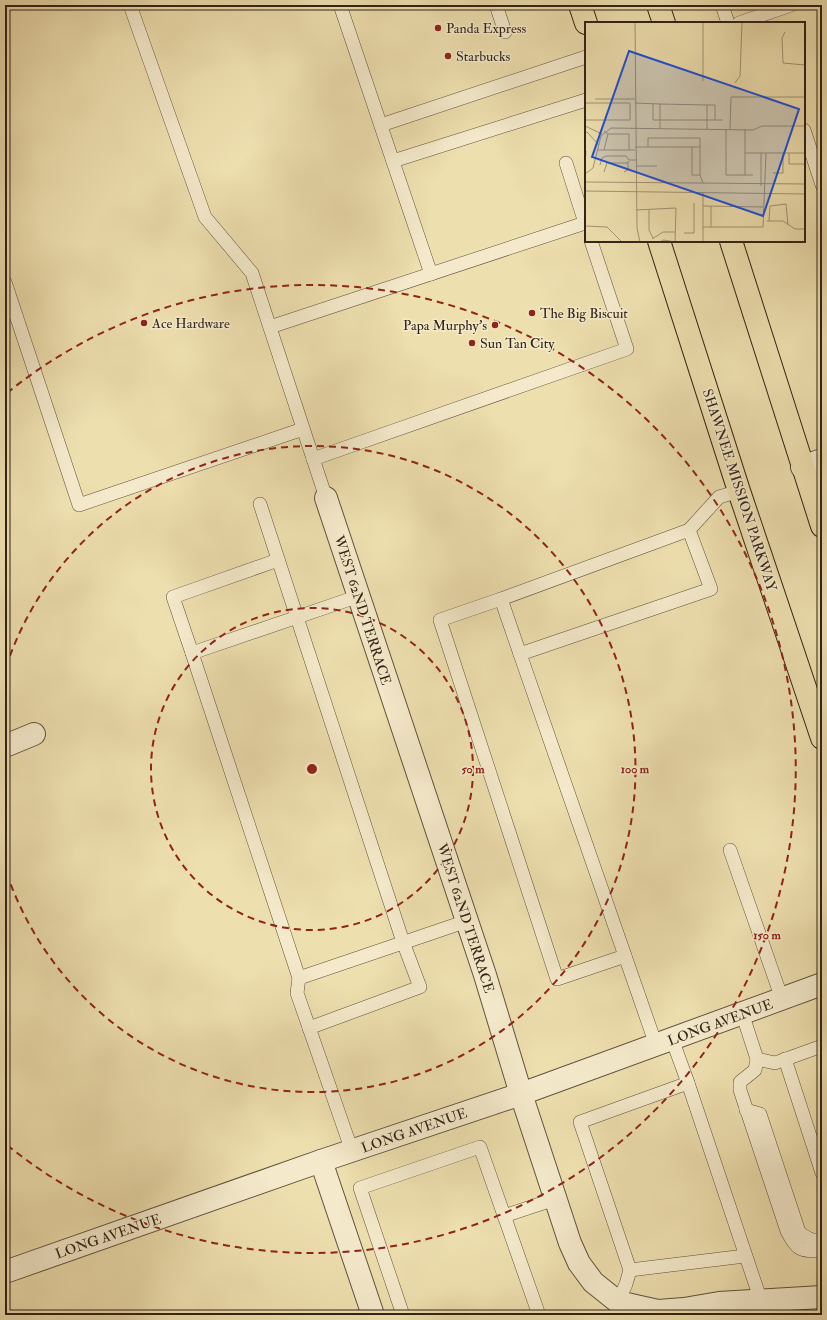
<svg xmlns="http://www.w3.org/2000/svg" width="827" height="1320" viewBox="0 0 827 1320" font-family="'IM FELL Double Pica',serif">
  <style>
    .lines { fill: none; stroke-linecap: round; stroke-linejoin: round }
    .service-casing { stroke: #60523d; stroke-width: 14 }
    .minor-casing { stroke: #60523d; stroke-width: 24 }
    .trunk-casing { stroke: #302317; stroke-width: 24 }
    .service { stroke: #f4eacb; stroke-width: 13 }
    .minor { stroke: #f4eacb; stroke-width: 22 }
    .trunk { stroke: #eedfaf; stroke-width: 22 }
    .ring { fill: none; stroke: #8f2418; stroke-width: 2; stroke-dasharray: 7 5 }
    .poi-dot { fill: #8f2418; stroke: #f4eacb; stroke-width: 1.5 }
    .labels { text-anchor: middle; stroke-width: 3; stroke-linejoin: round; paint-order: stroke }
    .poi-label { font-size: 14px; fill: #302317; stroke: #f4eacb; text-anchor: start }
    .street-label { font-size: 14px; fill: #302317; stroke: #f4eacb }
    .inset-road { fill: none; stroke: #a29472; stroke-width: 1 }
    .view { fill: #1d4ed8; fill-opacity: 0.15; stroke: #1d4ed8; stroke-width: 2 }
    .inset-edge { fill: none; stroke: #302317; stroke-width: 2 }
    .centre { fill: #8f2418; stroke: #f4eacb; stroke-width: 2 }
    .ring-label { font-size: 12px; text-anchor: middle; font-weight: bold; fill: #8f2418; stroke: #f4eacb; stroke-width: 3; stroke-linejoin: round; paint-order: stroke }
  </style>
  <rect width="100%" height="100%" fill="#eedfaf"/>
  <filter id="stains"><feTurbulence type="fractalNoise" baseFrequency=".005" numOctaves="4"/><feColorMatrix values="0 0 0 0 .2 0 0 0 0 .09 0 0 0 0 .02 0 0 0 .5 -.17"/></filter>
  <radialGradient id="worn" r=".72"><stop offset=".6" stop-color="#630" stop-opacity="0"/><stop offset="1" stop-color="#630" stop-opacity=".3"/></radialGradient>
  <g class="lines">
    <defs>
      <g id="service">
        <path d="M130,5L205,217L252,273L326,498"/>
        <path d="M340,5L431,274"/>
        <path d="M496,5L505,32"/>
        <path d="M722,5L728,23"/>
        <path d="M739,23L791,5"/>
        <path d="M381,125L586,57"/>
        <path d="M804,130L822,185"/>
        <path d="M393,161L586,100"/>
        <path d="M5,282L79,505L303,429"/>
        <path d="M270,327L585,223L566,163"/>
        <path d="M313,459L627,349L591,241"/>
        <path d="M260,504L403,942L420,987L309,1028"/>
        <path d="M501,599L440,620L557,979L625,956"/>
        <path d="M192,653L173,597L278,560"/>
        <path d="M520,654L501,599L689,530"/>
        <path d="M730,850L782,999"/>
        <path d="M299,978L192,653L359,596"/>
        <path d="M742,1013L757,1059L755,1070L740,1082V1090L787,1231C797,1250 800,1252 822,1250"/>
        <path d="M656,1045L520,654L711,589L689,530L719,497L739,491"/>
        <path d="M757,1059L775,1063L822,1046"/>
        <path d="M785,1059L822,1173"/>
        <path d="M688,1083L761,1301"/>
        <path d="M746,1110L760,1114L799,1232C806,1238 813,1242 822,1241"/>
        <path d="M352,1151L297,993L299,978L467,921"/>
        <path d="M504,1216L555,1199"/>
        <path d="M630,1270L745,1256"/>
        <path d="M618,1302L626,1284L630,1270L580,1122L688,1083L672,1039"/>
        <path d="M403,1315L360,1188L480,1147L539,1315"/>
        <path d="M784,1315L785,1299"/>
      </g>
      <g id="minor">
        <path d="M802,467L822,460"/>
        <path d="M326,498L485,975L521,1094L570,1243L579,1263L593,1282L618,1302L640,1307L658,1311L684,1309L719,1303L822,1297"/>
        <path d="M5,746L34,734"/>
        <path d="M321,1161L373,1315"/>
        <path d="M5,1272L321,1161L521,1094L822,984"/>
      </g>
      <g id="trunk">
        <path d="M580,5L586,23"/>
        <path d="M658,5L664,23"/>
        <path d="M659,241L739,491L822,738"/>
        <path d="M731,241L822,526"/>
      </g>
    </defs>
    <use href="#service" class="service-casing"/>
    <use href="#minor" class="minor-casing"/>
    <use href="#trunk" class="trunk-casing"/>
    <use href="#service" class="service"/>
    <use href="#minor" class="minor"/>
    <use href="#trunk" class="trunk"/>
  </g>
  <g class="ring">
    <circle cx="312" cy="769" r="161"/>
    <path d="M6 667A323 323 0 1 1 6 871"/>
    <path d="M7 393A484 484 0 1 1 7 1145"/>
  </g>
  <g class="poi-dot">
    <circle cx="438" cy="28" r="4"/>
    <circle cx="448" cy="56" r="4"/>
    <circle cx="532" cy="313" r="4"/>
    <circle cx="144" cy="323" r="4"/>
    <circle cx="495" cy="325" r="4"/>
    <circle cx="472" cy="343" r="4"/>
  </g>
  <g class="labels">
    <g class="poi-label">
      <text x="446" y="33">Panda Express</text>
      <text x="456" y="61">Starbucks</text>
      <text x="540" y="318">The Big Biscuit</text>
      <text x="152" y="328">Ace Hardware</text>
      <text x="487" y="330" text-anchor="end">Papa Murphy's</text>
      <text x="480" y="348">Sun Tan City</text>
    </g>
    <g class="street-label">
      <text transform="translate(740 490) rotate(72)" y="5">SHAWNEE MISSION PARKWAY</text>
      <text transform="translate(363 610) rotate(72)" y="5">WEST 62ND TERRACE</text>
      <text transform="translate(466 918) rotate(72)" y="5">WEST 62ND TERRACE</text>
      <text transform="translate(720 1022) rotate(-20)" y="5">LONG AVENUE</text>
      <text transform="translate(414 1130) rotate(-19)" y="5">LONG AVENUE</text>
      <text transform="translate(108 1236) rotate(-19)" y="5">LONG AVENUE</text>
    </g>
  </g>
  <g transform="translate(585 22)">
    <rect width="220" height="220" fill="#eedfaf"/>
    <path class="inset-road" d="M50,0L52,206L55,220M118,0V59M200,10L197,16L198,41L220,43M150,61L155,54L157,0M10,77H50M0,81H45V98H0M50,81L75,82V107M68,82V98H138M75,82L122,83V107M122,83H130V98M0,104L17,112M141,107V153H160M145,107L146,75H220M160,107V153H168M19,109L23,112H44V128H50M0,111L2,110L14,123M50,125H107V153H115L118,161M63,125V116H115V125M107,125H115V153M13,128H44M19,128L23,112M160,131H220M176,131V164M204,131V142H220M0,143L1,129M15,143L17,136L21,134H41L44,138H51M51,144H72M19,150L22,141H43M39,150L43,148V139M188,151H198V131M0,152L8,146L16,114L26,106L168,108L177,104H220M0,160L220,162M0,169L220,172M118,170V220M118,184L178,185M126,184V205M51,188L91,186L90,220M64,188V208L68,216M182,199H198L210,207H220M184,199L185,184L201,182L203,203M0,204L22,205L37,220M118,205H178L181,131M99,211H109V181M67,217L78,210H90M75,220L78,218L91,220"/>
    <path class="view" d="M44,29L214,87L178,194L7,135Z"/>
    <rect width="220" height="220" class="inset-edge"/>
  </g>
  <circle cx="312" cy="769" r="6" class="centre"/>
  <g class="ring-label">
    <text x="473" y="773">50 m</text>
    <text x="635" y="773">100 m</text>
    <text x="767" y="939">150 m</text>
  </g>
  <rect width="827" height="1320" fill="none" stroke="#eedfaf" stroke-width="20"/>
  <rect x="6" y="6" width="815" height="1308" fill="none" stroke="#302317" stroke-width="2"/>
  <rect x="10" y="10" width="807" height="1300" fill="none" stroke="#302317"/>
  <rect width="100%" height="100%" filter="url(#stains)"/>
  <rect width="100%" height="100%" fill="url(#worn)"/>
</svg>
